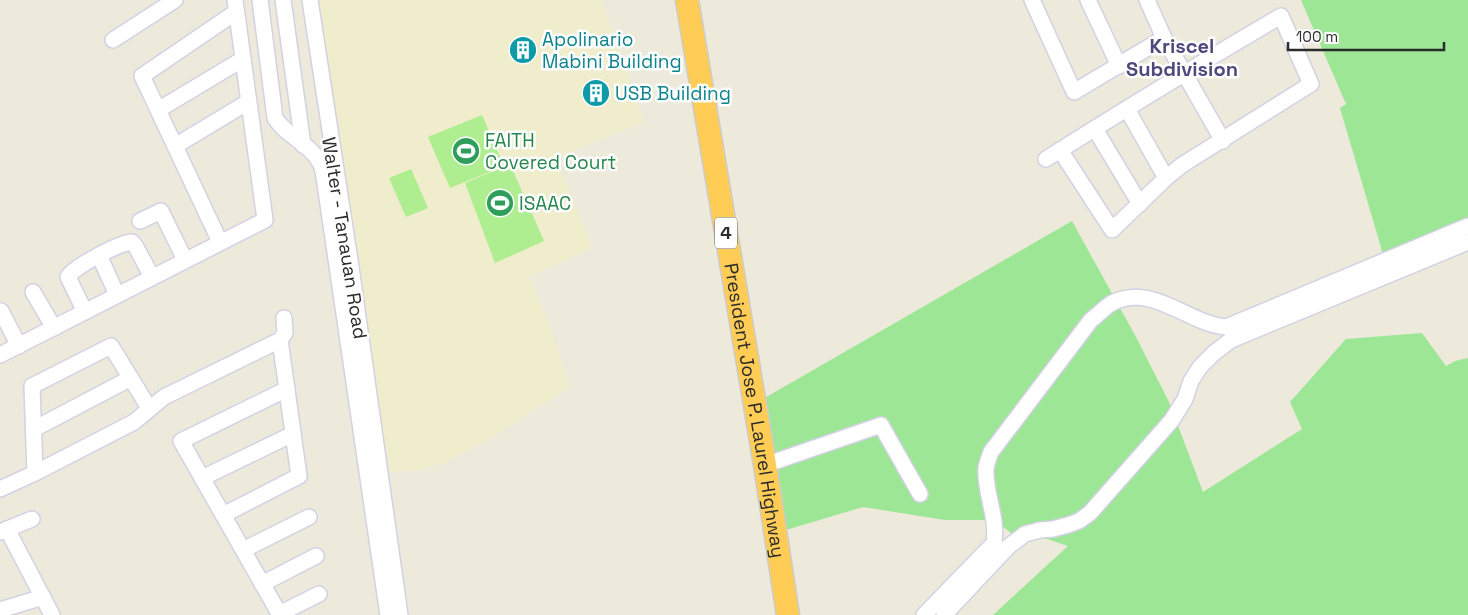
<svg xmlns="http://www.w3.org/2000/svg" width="1468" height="615" viewBox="0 0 1468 615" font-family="'Space Grotesk',sans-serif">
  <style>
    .education { fill: #efedcb }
    .green { fill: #9ce696 }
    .pitch { fill: #aeee91 }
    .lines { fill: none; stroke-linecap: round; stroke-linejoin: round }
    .minor-casing { stroke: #d3d1e4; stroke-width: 18 }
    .highway-casing { stroke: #ccc; stroke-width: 25 }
    .minor { stroke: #fff; stroke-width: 15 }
    .highway { stroke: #fc5; stroke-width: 22 }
    .labels { text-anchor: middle; stroke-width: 5; stroke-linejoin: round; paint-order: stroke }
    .shield { fill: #fff; stroke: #6b6b6b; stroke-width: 1 }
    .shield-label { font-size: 18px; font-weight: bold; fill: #2b2b2b }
    .culture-label { font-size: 19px; fill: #0d838f; stroke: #fff; text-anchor: start }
    .leisure-label { font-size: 19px; fill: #27864d; stroke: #fff; text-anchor: start }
    .street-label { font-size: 19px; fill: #2b2b2b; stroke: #fff }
    .neighbourhood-label { font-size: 20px; font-weight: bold; fill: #4d497d; stroke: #fff }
  </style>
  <rect width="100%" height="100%" fill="#edeadc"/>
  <path class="education" d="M315,0H601L644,122L556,158L592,248L529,277L551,329L569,387L489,439L444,463L418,470L389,472Z"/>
  <g class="green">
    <path d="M1301,0H1468V226L1385,261L1340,108L1346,104Z"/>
    <path d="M1072,221L1136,337L1169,402L1203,492L1302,429L1290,402L1346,339L1422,333L1446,366L1455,361L1468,358V615H993L1068,546L1029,533L1019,539L994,520H945L863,507L776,533L754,404Z"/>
  </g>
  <g class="pitch">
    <path d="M482,115L504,166L450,188L428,137Z"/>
    <path d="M510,164L544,241L495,263L465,183Z"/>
    <path d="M411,169L428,208L406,217L389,178Z"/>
  </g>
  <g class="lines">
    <defs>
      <g id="minor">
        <path d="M260,0L275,118C286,136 309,143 319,161C322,165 323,171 324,177L388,615"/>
        <path d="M283,0L303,145"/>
        <path d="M310,0L351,267L400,615"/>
        <path d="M1032,0L1074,92L1164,38"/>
        <path d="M1088,0L1119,66"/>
        <path d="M1147,0L1164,38L1223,141"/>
        <path d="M113,40L175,0"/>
        <path d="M1127,109L1166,178"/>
        <path d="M158,110L243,59"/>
        <path d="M1095,129L1140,204"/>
        <path d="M175,146L248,102"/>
        <path d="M1046,159C1124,110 1202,62 1281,16L1311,84L1182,165L1166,178L1112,230L1060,150"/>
        <path d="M140,221L161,211L185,260"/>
        <path d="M220,242L142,76L236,12"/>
        <path d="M99,255L117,295"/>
        <path d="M33,292L54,328"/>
        <path d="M1,311L19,346"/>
        <path d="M85,312L68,277C73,267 121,242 132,242L136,247L152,277"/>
        <path d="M0,355L265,220L235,0"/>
        <path d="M34,429L131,378"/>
        <path d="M765,465L881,425L920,494"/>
        <path d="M35,473L32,386L111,346L149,408"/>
        <path d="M202,478L293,434"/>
        <path d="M0,489L35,473L134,422L164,397L280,340L285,333L284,318"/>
        <path d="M223,515L299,476L280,340"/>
        <path d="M7,529L52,615"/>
        <path d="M0,532L32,519"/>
        <path d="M243,550L309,517"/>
        <path d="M262,584L316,556"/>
        <path d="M0,610L43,597"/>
        <path d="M279,614L319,594"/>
        <path d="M280,615L181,441L287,389"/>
        <path d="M924,615L994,543C998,516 984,492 986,468C987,463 989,457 991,452L1091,320C1098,315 1105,307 1112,303C1152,282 1188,324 1226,327L1468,226"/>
        <path d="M944,615L1009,546L1025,534L1040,530L1053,529L1068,525L1079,521L1090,513L1172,420L1185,399L1191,381L1200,367L1214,353L1231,340L1468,242"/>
      </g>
      <g id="highway">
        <path id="s1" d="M687,0L765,465L788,615"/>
      </g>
    </defs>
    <use href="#minor" class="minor-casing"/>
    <use href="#highway" class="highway-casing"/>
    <use href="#minor" class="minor"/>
    <use href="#highway" class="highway"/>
  </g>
  <defs>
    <symbol id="building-disc" viewBox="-11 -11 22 22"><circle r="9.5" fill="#0f9aa8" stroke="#fff"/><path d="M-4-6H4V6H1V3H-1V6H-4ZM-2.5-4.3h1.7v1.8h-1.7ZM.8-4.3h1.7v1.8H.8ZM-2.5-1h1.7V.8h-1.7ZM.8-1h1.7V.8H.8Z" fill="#fff"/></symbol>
    <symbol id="stadium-disc" viewBox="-11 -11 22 22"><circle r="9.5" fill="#2e9e5b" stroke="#fff"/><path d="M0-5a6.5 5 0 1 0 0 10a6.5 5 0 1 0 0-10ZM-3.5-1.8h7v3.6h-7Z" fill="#fff"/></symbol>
  </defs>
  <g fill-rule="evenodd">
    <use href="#building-disc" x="507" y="34" width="32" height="32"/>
    <use href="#building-disc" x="580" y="77" width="32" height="32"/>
    <use href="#stadium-disc" x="450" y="135" width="32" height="32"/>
    <use href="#stadium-disc" x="484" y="187" width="32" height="32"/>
  </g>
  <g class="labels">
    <rect class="shield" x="715" y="217.5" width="22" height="31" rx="4"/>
    <g class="shield-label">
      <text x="726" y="239">4</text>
    </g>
    <g class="culture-label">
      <text x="542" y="46">Apolinario<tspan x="542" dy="22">Mabini Building</tspan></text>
      <text x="615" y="100">USB Building</text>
    </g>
    <g class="leisure-label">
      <text x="485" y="147">FAITH<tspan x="485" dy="22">Covered Court</tspan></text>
      <text x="519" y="210">ISAAC</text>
    </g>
    <g class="street-label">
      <text transform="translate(345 238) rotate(81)" y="7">Walter - Tanauan Road</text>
      <text dy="7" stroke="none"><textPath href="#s1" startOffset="416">President Jose P. Laurel Highway</textPath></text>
    </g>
    <g class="neighbourhood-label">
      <text x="1182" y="53">Kriscel<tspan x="1182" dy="23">Subdivision</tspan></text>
    </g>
  </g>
  <path d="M1288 42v8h156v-8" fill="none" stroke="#2b2b2b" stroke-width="2.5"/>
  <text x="1296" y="42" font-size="15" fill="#2b2b2b" stroke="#ffffff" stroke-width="4" paint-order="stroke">100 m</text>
</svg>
